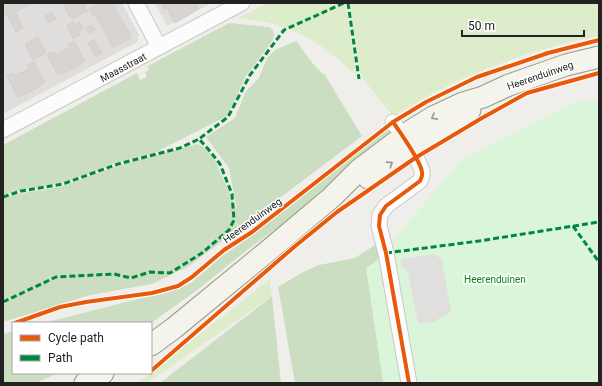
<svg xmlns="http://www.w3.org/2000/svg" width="602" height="386" viewBox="0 0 602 386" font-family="Roboto,sans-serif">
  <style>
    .residential { fill: #dfdedc }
    .grass { fill: #ddeccb }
    .forest { fill: #cbdec1 }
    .park { fill: #daf5da }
    .parking { fill: #e0dfde }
    .building { fill: #d7d4d2; stroke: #d3d0cc }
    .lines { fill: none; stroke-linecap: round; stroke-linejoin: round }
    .street-casing { stroke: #c9c8c7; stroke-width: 17 }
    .secondary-casing { stroke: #999a82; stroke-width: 23 }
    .street { stroke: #fdfcfc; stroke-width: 15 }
    .secondary { stroke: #f4f4ed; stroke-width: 21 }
    .quiet { stroke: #00873e; stroke-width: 3; stroke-dasharray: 6 3; stroke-linecap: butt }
    .cycleway-casing { stroke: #fff; stroke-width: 6 }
    .cycleway { stroke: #e8590c; stroke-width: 4 }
    .oneway { stroke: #969692 }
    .labels { text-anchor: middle; stroke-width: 3; stroke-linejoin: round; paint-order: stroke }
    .street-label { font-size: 10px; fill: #222; stroke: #fff }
    .park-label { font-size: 10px; fill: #0c8416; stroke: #fff }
  </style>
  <rect width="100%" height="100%" fill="#f0eeeb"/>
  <g class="residential">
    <path d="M3,3H122L139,35L137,42L3,114Z"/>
    <path d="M155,3H211L167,26Z"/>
  </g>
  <g class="grass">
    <path d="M267,3H346L356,72L354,73C340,61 326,48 310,39C288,26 263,21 238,18Z"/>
    <path d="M350,3H599V36C557,44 514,57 474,74C446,85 419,101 393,116L364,80L360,72L352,24Z"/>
    <path d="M270,279L272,296L147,383H138Z"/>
  </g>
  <g class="forest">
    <path d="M229,23L269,27L273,30L274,34L273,40L246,76L227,116L154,153L115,163L97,171L61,183L21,190L3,195V145L137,73L140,80L147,77L145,72L149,70L148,66Z"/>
    <path d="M296,41C304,51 315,69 325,75L362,136L189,266L152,284L90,295L3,322V304L8,303H3V198L22,193L43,190L63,186L120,165L197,144C204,145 210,153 214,158L237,210L229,168L206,137L235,118L246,91L259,78L267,58L275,50Z"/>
    <path d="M389,128L395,136L304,208L247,250L196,291L151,323H44L134,300L166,293L178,289L191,283L220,258L258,231Z"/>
    <path d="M378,243L401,383H295L278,287L303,272L319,265L355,258Z"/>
    <path d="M272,296L281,383H160L266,301Z"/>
    <path d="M13,331V373H58L36,383H3V334Z"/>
  </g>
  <path class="park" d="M599,99V383H383L366,268L375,262L460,161L568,105Z"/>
  <path class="parking" d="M435,254L442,260L451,312L433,322L418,323L408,274L406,270L402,267L401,259Z"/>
  <g class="building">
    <path d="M3,3H11L23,28L16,32L6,13L3,15Z"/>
    <path d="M11,3H33L15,12Z"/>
    <path d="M63,3H83L84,4L68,13Z"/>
    <path d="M101,3H112L117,10V12L99,21L95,14L93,15L89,9Z"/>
    <path d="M161,3H195L199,9L175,23L167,8L164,9Z"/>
    <path d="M84,4L87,11L72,19L68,13Z"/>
    <path d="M52,12L56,19L48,23L45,16Z"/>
    <path d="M117,12L124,23V25L106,34L99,21Z"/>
    <path d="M73,22L80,35L73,38L67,26Z"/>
    <path d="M79,22L83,29L78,32L74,25Z"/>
    <path d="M92,25L95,30L89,33L86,28Z"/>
    <path d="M124,25L127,30L128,29L131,38L113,47L106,34Z"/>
    <path d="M38,37L46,53L40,56L31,41Z"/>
    <path d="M94,40L102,53L95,57L88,43Z"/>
    <path d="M31,41L40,56L33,60L25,44Z"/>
    <path d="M74,41L85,61L72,69L62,51L70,47L68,44Z"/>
    <path d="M62,51L72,69L58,75L47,55L54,52L56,55Z"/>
    <path d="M34,62L45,82L32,91L22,72L29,69L28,65Z"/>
    <path d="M22,72L32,91L18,97L7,76L14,73L15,76Z"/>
  </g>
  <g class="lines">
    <defs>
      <g id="street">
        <path d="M136,3L159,47"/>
        <path d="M393,122C400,132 421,162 422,172C423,176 421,178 420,181L386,206L380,215L379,226L386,253L409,383"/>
        <path d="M3,130L242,3"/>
      </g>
      <g id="secondary">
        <path d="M368,178L411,151L470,110"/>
        <path d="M151,345L174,328L269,250L332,197L359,170L412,130L433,117L463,103L483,97L509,85L566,65L599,57"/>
        <path d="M85,383L103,373"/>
      </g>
    </defs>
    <use href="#street" class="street-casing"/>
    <use href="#secondary" class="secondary-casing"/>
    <use href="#street" class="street"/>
    <use href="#secondary" class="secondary"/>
    <g class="quiet">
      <path d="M348,3L359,79"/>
      <path d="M3,197L21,191L63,184L118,164L180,148L199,139"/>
      <path d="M573,226L599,262"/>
      <path d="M386,253L479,241L599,222"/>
      <path d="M3,302L56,277L114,274L131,278L150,272L170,273L202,253L229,230L234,220L232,194L220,164L209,150L199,139L228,117L250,75L284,30L344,3"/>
    </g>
    <defs>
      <g id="cycleway">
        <path d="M393,122C400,132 421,162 422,172C423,176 421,178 420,181L386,206L380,215L379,226L386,253L409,383"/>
        <path d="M15,323L60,307L86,302L152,293L178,286L192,277L224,250L252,232L393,122L426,102L477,77L548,53L599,40"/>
        <path d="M151,371L294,247L337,212L415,158L482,118L527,93L599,73"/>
      </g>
    </defs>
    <use href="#cycleway" class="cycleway-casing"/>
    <use href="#cycleway" class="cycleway"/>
  </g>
  <defs><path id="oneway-chevron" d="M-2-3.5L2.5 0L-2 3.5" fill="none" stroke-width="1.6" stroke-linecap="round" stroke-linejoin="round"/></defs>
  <g class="oneway">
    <use href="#oneway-chevron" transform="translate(434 117) rotate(152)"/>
    <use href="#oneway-chevron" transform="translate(390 164) rotate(-33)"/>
  </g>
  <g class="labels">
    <g class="street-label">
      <text transform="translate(123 67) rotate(-28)" y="4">Maasstraat</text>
      <text transform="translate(540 75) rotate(-19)" y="4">Heerenduinweg</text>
      <text transform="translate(252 220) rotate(-36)" y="4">Heerenduinweg</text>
    </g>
    <g class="park-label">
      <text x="495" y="283">Heerenduinen</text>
    </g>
  </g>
  <rect width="602" height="386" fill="none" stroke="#222222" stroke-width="8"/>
  <rect x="12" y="322" width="140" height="52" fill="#ffffff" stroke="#a7a7a7"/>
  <rect x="20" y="335" width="20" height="6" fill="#e8590c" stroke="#a7a7a7"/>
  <text x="48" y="342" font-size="12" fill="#222222">Cycle path</text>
  <rect x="20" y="355" width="20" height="6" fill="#00873e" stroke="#a7a7a7"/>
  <text x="48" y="362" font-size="12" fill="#222222">Path</text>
  <path d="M462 30v6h122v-6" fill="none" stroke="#222222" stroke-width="2"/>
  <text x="468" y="30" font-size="12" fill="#222222" stroke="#ffffff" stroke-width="3" paint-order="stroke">50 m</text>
</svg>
